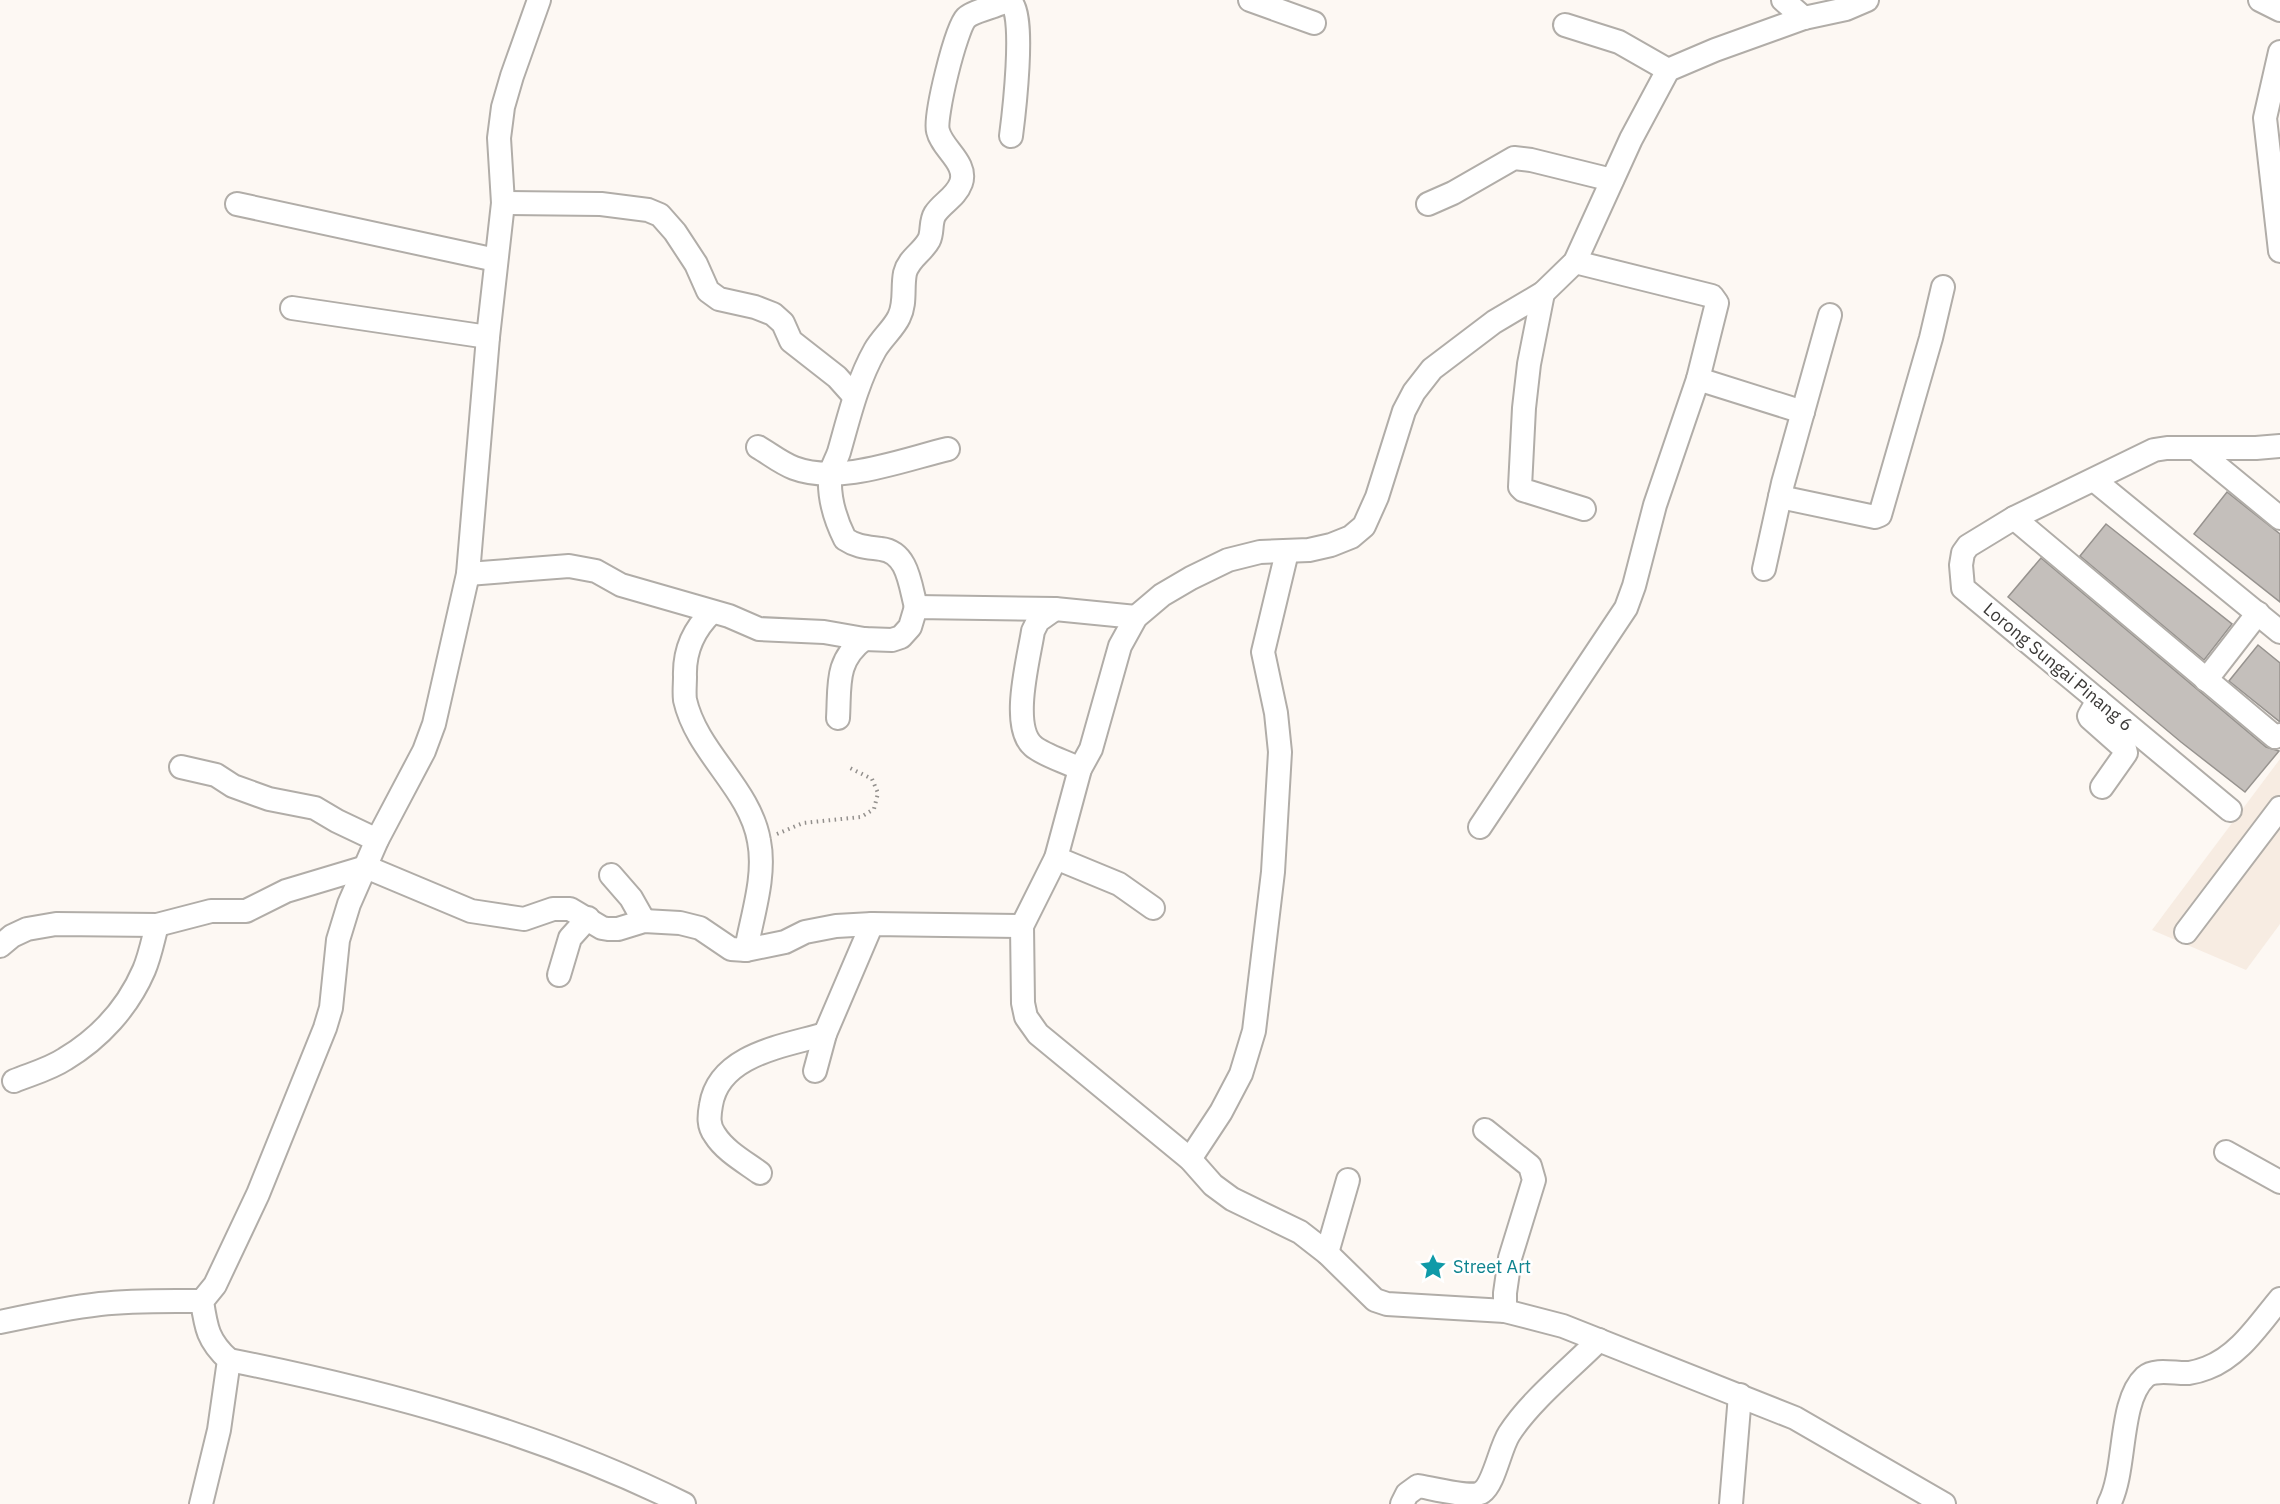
<svg xmlns="http://www.w3.org/2000/svg" width="2280" height="1504" viewBox="0 0 2280 1504" font-family="'IBM Plex Sans',sans-serif">
  <style>
    .built { fill: #f7ece2 }
    .building { fill: #c4bfbb; stroke: #97938f; stroke-width: 1.5 }
    .lines { fill: none; stroke-linecap: round; stroke-linejoin: round }
    .minor-casing { stroke: #b1ada8; stroke-width: 26 }
    .path { stroke: #93908d; stroke-width: 4; stroke-dasharray: 1.5 4.5; stroke-linecap: butt }
    .minor { stroke: #fff; stroke-width: 22 }
    .labels { text-anchor: middle; stroke-width: 5; stroke-linejoin: round; paint-order: stroke }
    .street-label { font-size: 18px; fill: #3b3937; stroke: #fff }
    .culture-label { font-size: 18px; fill: #0d838f; stroke: #fff; text-anchor: start }
  </style>
  <rect width="100%" height="100%" fill="#fdf8f3"/>
  <path class="built" d="M2280,759V924L2246,970L2152,930Z"/>
  <g class="building">
    <path d="M2227,492L2280,534V602L2194,534Z"/>
    <path d="M2106,524L2232,624L2204,660L2080,556Z"/>
    <path d="M2041,558L2266,747L2279,751L2245,792L2181,742L2008,597Z"/>
    <path d="M2258,645L2280,663V722L2229,681Z"/>
  </g>
  <g class="lines">
    <defs>
      <g id="minor">
        <path d="M1250,0L1314,23"/>
        <path d="M1783,0L1804,18"/>
        <path d="M1867,0L1846,9L1804,18L1715,50L1668,70L1631,139L1575,262L1543,293L1494,322L1432,369L1414,392L1404,411L1377,497L1364,526L1351,537L1331,545L1309,550L1260,552L1228,560L1191,578L1162,595L1136,617L1120,646L1091,749L1080,769L1056,858L1022,926L1023,1003L1026,1017L1038,1034L1190,1159L1213,1185L1232,1199L1300,1232L1327,1253L1375,1300L1387,1304L1505,1311L1563,1326L1795,1418L1944,1504"/>
        <path d="M2260,0L2280,10"/>
        <path d="M1565,25L1619,42L1668,70"/>
        <path d="M2280,52L2265,118L2280,251"/>
        <path d="M503,203L601,204L648,210L660,215L675,232L696,264L708,291L719,299L755,307L773,314L783,323L791,341L837,377L854,396"/>
        <path d="M237,204L496,260"/>
        <path d="M1428,204L1453,193L1514,158L1531,160L1612,180"/>
        <path d="M1543,293L1529,364L1524,408L1520,487L1523,490L1584,509"/>
        <path d="M292,308L488,337"/>
        <path d="M1698,379L1803,412"/>
        <path d="M758,447C770,454 781,463 794,468C839,485 902,460 948,449"/>
        <path d="M2195,448L2280,518"/>
        <path d="M2094,480L2280,632"/>
        <path d="M1780,497L1875,517L1880,515L1931,338L1943,287"/>
        <path d="M2014,518L2275,737L2280,735"/>
        <path d="M1764,569L1783,483L1830,315"/>
        <path d="M468,574L569,566L596,571L621,585L729,616L759,629L824,632L864,639L892,640L901,637L910,627L916,607L1055,609L1136,617"/>
        <path d="M916,607C910,585 908,552 881,549C867,547 857,547 845,539C835,519 829,500 830,478C830,469 836,461 839,452C849,417 857,382 875,350C882,338 894,328 899,317C906,303 902,288 905,273C909,258 922,253 929,240C933,232 930,222 935,214C942,203 956,197 961,183C968,163 942,149 938,131C934,117 956,28 966,18C972,12 984,10 991,7C999,5 1003,0 1012,4C1025,19 1014,113 1011,136"/>
        <path d="M1055,609L1038,621L1033,631C1029,658 1010,726 1033,746C1043,755 1067,762 1080,769"/>
        <path d="M712,612C693,630 684,651 685,677C685,684 684,693 685,700C697,753 750,788 759,841C766,876 752,916 746,950"/>
        <path d="M2206,680L2258,613"/>
        <path d="M2098,700L2089,716L2090,718L2125,749L2126,753L2102,787"/>
        <path d="M838,718C840,685 835,661 864,639"/>
        <path d="M181,767L216,775L233,786L269,799L315,808L337,821L377,840"/>
        <path d="M2230,810L1963,588L1961,565L1963,553L1968,546L2014,518L2154,450L2167,448H2256L2280,446"/>
        <path d="M1480,827L1626,608L1634,586L1655,505L1698,379L1717,303L1712,296L1575,262"/>
        <path d="M1056,858L1119,884L1153,908"/>
        <path d="M611,875L631,898L644,921"/>
        <path d="M2186,932L2280,808"/>
        <path d="M0,946L12,936L27,929L56,924L157,925L211,911H246L286,891L366,867L471,911L524,919L553,909H570L602,928L608,929H618L644,921L680,923L700,928L731,949L746,950L785,942L805,932L836,926L872,924L1022,926"/>
        <path d="M559,975L570,938L588,918"/>
        <path d="M815,1071L825,1034L872,924"/>
        <path d="M14,1081C31,1074 50,1069 65,1059C100,1038 128,1007 144,970C150,956 153,940 157,925"/>
        <path d="M1485,1130L1530,1166L1534,1180L1510,1258L1505,1293V1311"/>
        <path d="M2226,1152L2280,1182"/>
        <path d="M1190,1159L1221,1112L1241,1074L1254,1031L1273,872L1280,752L1276,713L1263,652L1287,552"/>
        <path d="M760,1173C745,1162 725,1151 715,1135C708,1126 709,1116 711,1105C719,1054 785,1046 825,1034"/>
        <path d="M1327,1253L1348,1180"/>
        <path d="M0,1322C33,1315 66,1308 100,1304C134,1300 168,1301 202,1301"/>
        <path d="M229,1360C385,1391 541,1433 684,1504"/>
        <path d="M201,1504L219,1430L229,1360C208,1341 206,1328 202,1301L215,1285L258,1194L325,1028L331,1008L338,940L349,904L377,840L424,751L434,724L468,574L488,337L503,203L499,138L503,107L512,76L539,0"/>
        <path d="M1402,1504L1407,1494L1418,1486C1431,1488 1473,1499 1482,1492C1494,1484 1500,1448 1509,1434C1530,1401 1571,1368 1599,1340"/>
        <path d="M1731,1504L1740,1395"/>
        <path d="M2109,1504C2127,1470 2118,1402 2145,1377C2155,1368 2176,1374 2189,1373C2195,1372 2202,1370 2207,1368C2239,1356 2259,1324 2280,1299"/>
      </g>
    </defs>
    <use href="#minor" class="minor-casing"/>
    <path class="path" d="M777,834L803,823L861,817L874,809L878,793L872,779L850,768"/>
    <use href="#minor" class="minor"/>
  </g>
  <defs>
    <symbol id="sight-bare" viewBox="-9 -9 18 18"><path d="M0-6L1.8-2.2L6-1.7L2.9 1.2L3.7 5.4L0 3.3L-3.7 5.4L-2.9 1.2L-6-1.7L-1.8-2.2Z" fill="#0f9aa8" stroke="#fff" stroke-width="2.5" paint-order="stroke"/></symbol>
  </defs>
  <g fill-rule="evenodd">
    <use href="#sight-bare" x="1414" y="1248" width="38" height="38"/>
  </g>
  <g class="labels">
    <g class="street-label">
      <text transform="translate(2058 667) rotate(40)" y="6">Lorong Sungai Pinang 6</text>
    </g>
    <g class="culture-label">
      <text x="1453" y="1273">Street Art</text>
    </g>
  </g>
</svg>
